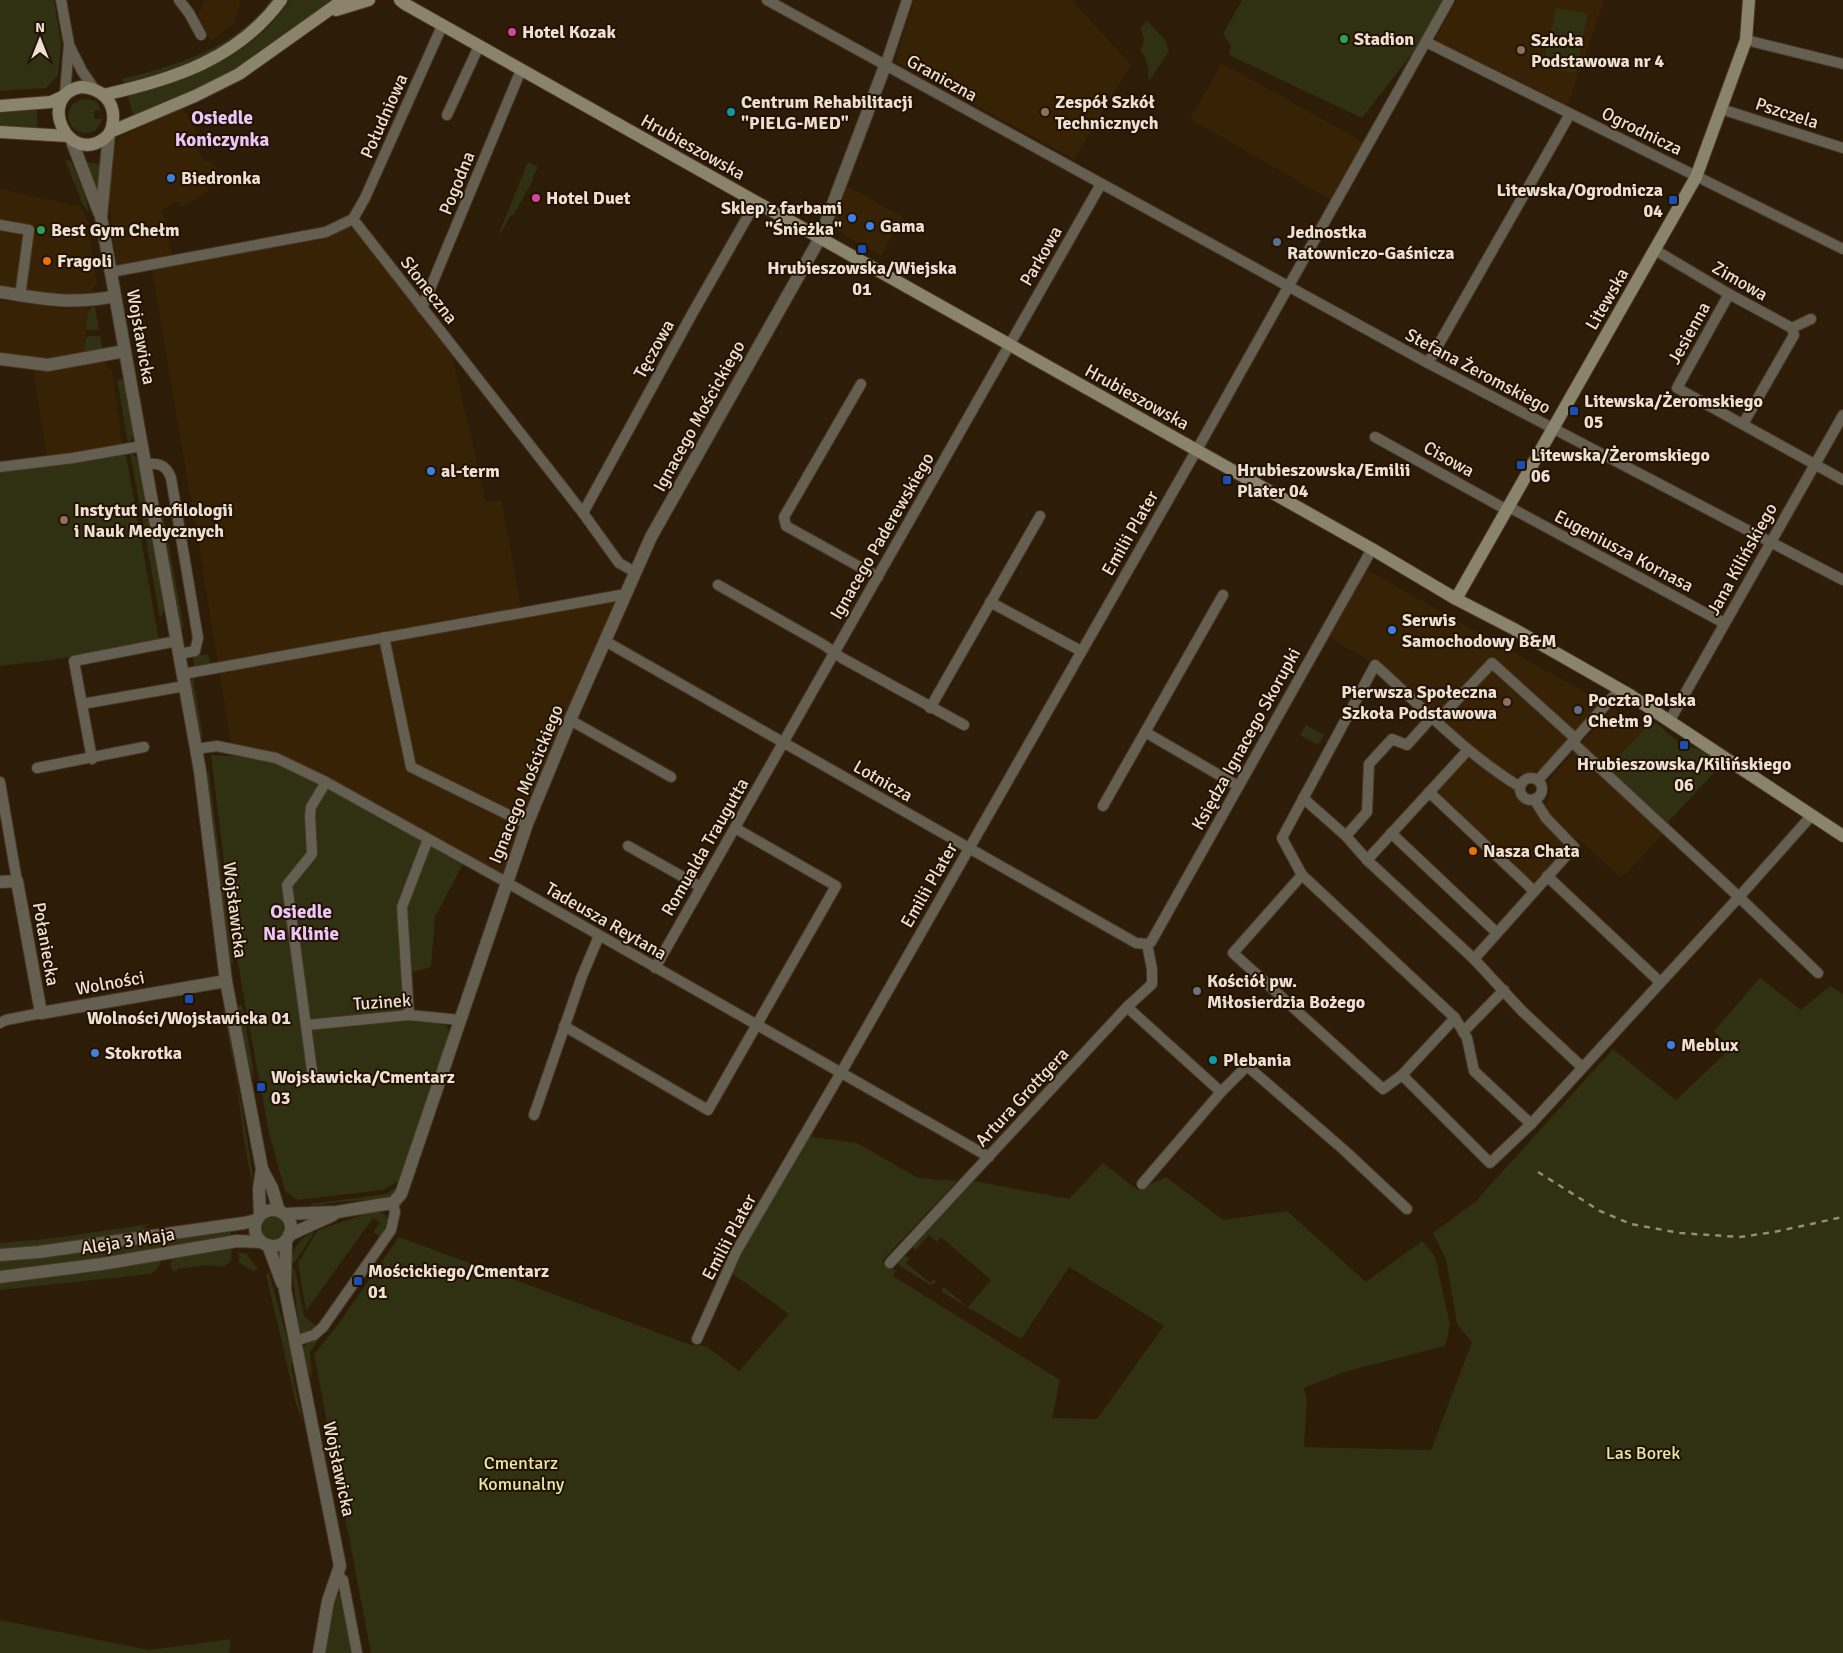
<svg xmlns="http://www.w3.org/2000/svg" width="1843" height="1653" viewBox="0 0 1843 1653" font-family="Signika,sans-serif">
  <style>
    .built { fill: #382206 }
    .green { fill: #2f3112 }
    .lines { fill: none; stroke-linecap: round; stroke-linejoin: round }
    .minor-casing { stroke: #483724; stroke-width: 12 }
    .tertiary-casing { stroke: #483724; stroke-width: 14 }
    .secondary-casing { stroke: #483724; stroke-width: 14 }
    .minor { stroke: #645f51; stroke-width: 10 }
    .tertiary { stroke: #645f51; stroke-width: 12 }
    .secondary { stroke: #8b846c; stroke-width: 12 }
    .rail { stroke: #998a7a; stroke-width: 2.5; stroke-dasharray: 6 6; stroke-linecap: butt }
    .hotel-dot { fill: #d1479c; stroke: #231201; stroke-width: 2 }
    .leisure-dot { fill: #2e9e5b; stroke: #231201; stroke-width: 2 }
    .education-dot { fill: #8d6e63; stroke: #231201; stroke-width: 2 }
    .culture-dot { fill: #0f9aa8; stroke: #231201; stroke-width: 2 }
    .shop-dot { fill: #3f7fe0; stroke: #231201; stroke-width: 2 }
    .transit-dot { fill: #1a4fb4; stroke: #231201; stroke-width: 2 }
    .service-dot { fill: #5c6f8a; stroke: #231201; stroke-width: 2 }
    .food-dot { fill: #e8710a; stroke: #231201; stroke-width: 2 }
    .worship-dot { fill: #6b7280; stroke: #231201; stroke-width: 2 }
    .labels { text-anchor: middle; stroke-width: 4; stroke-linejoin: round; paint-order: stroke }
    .poi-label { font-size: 18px; font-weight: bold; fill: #ece0d4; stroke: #231201; text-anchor: start }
    .street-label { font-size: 18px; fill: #ece0d4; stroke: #231201 }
    .park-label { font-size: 18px; fill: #e5e9aa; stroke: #231201 }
    .neighbourhood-label { font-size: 19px; font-weight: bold; fill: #edc6f9; stroke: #231201 }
  </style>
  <rect width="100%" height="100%" fill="#2d1c07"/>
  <g class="built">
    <path d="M205,0H241L233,24L211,41L197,17Z"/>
    <path d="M914,0H1072L1131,65L1074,159L895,61Z"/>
    <path d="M1457,0H1604L1568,105L1436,41V37Z"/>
    <path d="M1222,63L1365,143L1331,200L1190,119Z"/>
    <path d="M182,107L201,139L198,150L205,161H213L218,171L202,181L208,191L181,207L177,201L161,211L164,216L172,255L117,266L110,211L109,172L111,157L118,138Z"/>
    <path d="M847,186L903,217L881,256L832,227Z"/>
    <path d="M0,189L81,207L87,221L97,285L93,287V296L81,298L0,288Z"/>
    <path d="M353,219L449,343L486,502L501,500L522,612L626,594L506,882L326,782L217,746L231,743L199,545L151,265L325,233Z"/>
    <path d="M0,300L68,309L92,307L87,316L86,338L82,351L84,353L58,360L0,353Z"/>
    <path d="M105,360L106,366L112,370L122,444L47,457L33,368H67Z"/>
    <path d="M1366,569L1602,702L1539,771L1514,776L1512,788L1534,809L1544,806L1548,803L1550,791L1549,780L1613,708L1666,741L1668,822L1671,825L1624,876L1620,877L1578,838L1533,885L1432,790L1469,750L1382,668L1328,637Z"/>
  </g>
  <g class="green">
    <path d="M0,0H54L61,43L58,75L46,88L0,91Z"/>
    <path d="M271,0H276L238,38L194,62L124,84L122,79C180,64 233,49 271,0Z"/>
    <path d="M289,0H333L264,48L243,66L185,94L133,115L127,94C191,74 250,61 289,0Z"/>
    <path d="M1242,0H1444L1422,41L1362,118L1229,55L1231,46L1223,34Z"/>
    <path d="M1556,8L1588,14L1575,73L1543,66Z"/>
    <path d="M1147,21L1166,41L1169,51L1150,80L1148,79C1149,67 1147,59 1140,50C1145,41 1145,38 1140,29Z"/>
    <path d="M88,99L97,102L101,110L94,111L95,119H103L96,130C68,145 55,99 88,99Z"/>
    <path d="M37,110V129L0,127V111Z"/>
    <path d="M65,160L71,161L85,195L89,213L83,205Z"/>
    <path d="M83,162L101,164L97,195Z"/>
    <path d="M528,162L538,167L532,179L533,180L513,216L511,215L500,234L499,233Z"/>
    <path d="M92,307H95L99,330H86L87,316Z"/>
    <path d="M100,336L103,352L84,353L83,352L86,338L89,336Z"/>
    <path d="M124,379L134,436L128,443L117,380Z"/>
    <path d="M130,452L138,459L147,511L141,512Z"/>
    <path d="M126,455L159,641L51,660L0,666V471Z"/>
    <path d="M160,514H163L184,628L181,629Z"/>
    <path d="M142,517H148L165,609L160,618Z"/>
    <path d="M208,654L210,664L194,667L193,656Z"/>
    <path d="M193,677L203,737H200L199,734L190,681Z"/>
    <path d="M1649,721C1658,721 1664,731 1671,736C1683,745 1693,747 1707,753C1712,755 1718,760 1723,763L1667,823L1608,767L1642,732Z"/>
    <path d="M1306,725L1324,735L1318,745L1300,735Z"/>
    <path d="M211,755L276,758L465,860L435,917L431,967L406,974L409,1015L446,1026L450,1032L403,1178L383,1190L298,1200L285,1191L269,1133L241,981L231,919Z"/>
    <path d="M206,772H209L233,964H230Z"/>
    <path d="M1760,978L1801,1010L1830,986L1843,994V1653H371L314,1354L337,1326L399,1237L691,1345L706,1346L739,1371L789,1314L734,1275L726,1272L804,1136L857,1143L918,1178L957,1181L882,1261L896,1271L893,1276L1060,1380L1052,1418L1097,1419L1164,1326L1069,1267L1021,1339L942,1292L941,1289L945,1288L968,1307L991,1280L941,1237L937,1242L929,1235L915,1251L913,1247L974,1181L1069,1199L1103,1163L1138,1190L1166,1177L1223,1220L1287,1211L1366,1282L1422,1241L1435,1256L1450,1325L1445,1346L1344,1372L1304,1388L1307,1400L1304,1447L1431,1450L1472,1342L1457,1324L1446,1259L1433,1233L1475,1202L1613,1049L1676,1100L1731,1048L1714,1031Z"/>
    <path d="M242,1005L253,1067L254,1080L248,1062L237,1006Z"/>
    <path d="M225,1008L252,1169L253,1188L244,1140L236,1077L223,1010Z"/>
    <path d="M400,1185L391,1195L383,1199L338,1202L312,1206L311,1204L386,1194Z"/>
    <path d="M371,1212C379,1211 385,1212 388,1220L381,1237L373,1232L380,1223L373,1218L306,1311L298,1263L318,1230Z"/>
    <circle cx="273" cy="1228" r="11"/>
    <path d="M149,1224V1225L145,1226V1228L149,1229L143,1232L71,1243L0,1250V1243L54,1238Z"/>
    <path d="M231,1232V1236L77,1263L0,1272V1260Z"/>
    <path d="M313,1232V1235L295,1262L292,1264C291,1249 300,1238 313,1232Z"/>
    <path d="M232,1246L231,1260L224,1267L206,1265L177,1269V1272L172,1270L170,1264L175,1256Z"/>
    <path d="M239,1252L247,1254L258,1270L252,1271L239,1262Z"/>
    <path d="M903,1255L910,1258L906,1263L930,1283L934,1279L936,1283L930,1285L900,1266L898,1261Z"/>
    <path d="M162,1260L157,1270L150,1274L0,1290V1282Z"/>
    <path d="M292,1269H295L304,1316L317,1327L304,1333L299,1330Z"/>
    <path d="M269,1273L293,1359L291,1366L303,1422L315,1454L296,1404L266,1274Z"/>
    <path d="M323,1333L310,1352L312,1378C308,1370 297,1352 307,1344C312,1340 318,1339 323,1333Z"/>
    <path d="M336,1594H340L342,1596L352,1653H325Z"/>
    <path d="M0,1620L149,1650L231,1639L229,1653H0Z"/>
  </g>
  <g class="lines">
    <defs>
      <g id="minor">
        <path d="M61,0L69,44L65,94"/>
        <path d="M179,0L189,13L201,35"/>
        <path d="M767,0L1428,363L1843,580"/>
        <path d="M1746,40L1843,64"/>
        <path d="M1426,42L1843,249"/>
        <path d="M69,45L82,71L95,90"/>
        <path d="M885,66L907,0"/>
        <path d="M1721,109L1843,148"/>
        <path d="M447,115L479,46"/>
        <path d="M353,219L365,198L442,26"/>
        <path d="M0,225L29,230L20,296"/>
        <path d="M1655,250L1729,294L1792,328L1811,319"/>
        <path d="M111,272L326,232L353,219L583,513L619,563L635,572"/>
        <path d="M1729,294L1677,388L1843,480"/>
        <path d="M422,308L521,70"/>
        <path d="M1428,363L1570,114"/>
        <path d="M861,384L784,517L786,526L878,577"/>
        <path d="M1743,424L1794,335L1792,328"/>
        <path d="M1375,437L1507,510"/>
        <path d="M145,464C158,463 166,464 171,478L198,638L195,651L179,654"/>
        <path d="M0,467L73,458L142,446"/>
        <path d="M1509,507L1724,623"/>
        <path d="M583,513L692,314L756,202"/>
        <path d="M718,585L824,645L842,658L964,725"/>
        <path d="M990,602L1081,651"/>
        <path d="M384,637L411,767L527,824"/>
        <path d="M605,641L1136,943L1147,944"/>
        <path d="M183,674L626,594"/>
        <path d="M82,704L185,686"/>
        <path d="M930,708L1040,516"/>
        <path d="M570,720L671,777"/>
        <path d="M1670,720L1843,415"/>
        <path d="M1437,721L1492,663L1576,739"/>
        <path d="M1145,732L1238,786"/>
        <path d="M1573,743L1739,897L1818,973"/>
        <path d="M196,749L217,746L276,758L326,782L506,882L989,1157"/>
        <path d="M92,759L74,661L177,641"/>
        <path d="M37,768L144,747"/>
        <circle cx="1531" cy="789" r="11"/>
        <path d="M1538,780L1620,689"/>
        <path d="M0,782L17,881"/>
        <path d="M1429,792L1534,891"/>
        <path d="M1303,798L1346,836L1367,860L1474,959L1522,1011L1582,1067"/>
        <path d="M1103,806L1223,595"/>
        <path d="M1391,833L1497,933"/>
        <path d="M1346,836L1367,812L1369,764L1392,739L1407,745L1432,717"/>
        <path d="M628,846L701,887"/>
        <path d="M1367,860L1468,750"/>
        <path d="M1302,875L1282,838L1375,665C1422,707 1466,754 1520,787"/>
        <path d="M1547,876L1660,982"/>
        <path d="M1147,944L1151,942L1372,549"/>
        <path d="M1474,959L1574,847L1546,818L1534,799"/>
        <path d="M655,968L1101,184"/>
        <path d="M1127,1007L1221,1092L1247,1066L1344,1150L1407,1209"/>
        <path d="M409,1015L402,907L428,839"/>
        <path d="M1455,1018L1402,1075L1383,1089L1233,953L1302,875L1455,1018L1467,1038L1474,1071L1531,1124"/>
        <path d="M0,1023L6,1020L41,1013"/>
        <path d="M307,1025L409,1015L460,1020"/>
        <path d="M564,1026L708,1110L836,886L735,828"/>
        <path d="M1463,1032L1504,990"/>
        <path d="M1402,1075L1490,1163L1531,1124L1739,897L1812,815"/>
        <path d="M313,1078L287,885L312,854L310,816L311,807L326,782"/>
        <path d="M534,1115L582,976L599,936"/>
        <path d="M1142,1184L1221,1092"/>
        <path d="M890,1263L1127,1007L1152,984V969L1147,944"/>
        <path d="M697,1339L736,1252L846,1064L1203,439L1449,0"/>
        <path d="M295,1341L314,1335L323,1327L391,1230L395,1212L393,1203"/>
        <path d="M338,1576L343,1580L357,1653"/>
      </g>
      <g id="tertiary">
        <path d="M109,134L101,217L200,771L226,981L262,1169L272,1188L279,1211"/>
        <path d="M71,139L99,212"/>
        <path d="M0,292C40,299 75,305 115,296"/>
        <path d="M0,359L48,365L125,351"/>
        <path d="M0,882L17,881L41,1013L226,981"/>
        <circle cx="273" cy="1228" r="18"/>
        <path d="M284,1214L337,1212L379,1205L393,1203L401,1194L527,824L570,720L651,537L820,238L885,66"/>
        <path d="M260,1215L259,1189L262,1169"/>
        <path d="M289,1235L333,1215"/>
        <path d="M286,1240L285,1290L340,1566L328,1601L319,1653"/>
        <path d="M268,1245L282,1283"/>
        <path d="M0,1255L39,1252L244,1223L257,1220"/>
        <path d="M0,1277L102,1264L237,1241L261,1242"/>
      </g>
      <g id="secondary">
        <path d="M400,0L405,4L1372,549L1456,599L1514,629L1630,695L1843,836"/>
        <path d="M336,10L369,0"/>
        <path d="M81,87C100,88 115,100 113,121C112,128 111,133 105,138C67,167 36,95 81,87Z"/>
        <path d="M103,95C172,80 238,59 281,0"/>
        <path d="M0,106L51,102L64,96"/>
        <path d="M0,132L67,136"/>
        <path d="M110,132L195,96L239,74L343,0"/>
        <path d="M1456,599L1696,177L1746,40L1749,0"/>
      </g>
    </defs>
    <use href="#minor" class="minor-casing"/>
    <use href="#tertiary" class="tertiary-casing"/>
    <use href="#secondary" class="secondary-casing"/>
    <use href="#minor" class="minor"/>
    <use href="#tertiary" class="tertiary"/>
    <use href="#secondary" class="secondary"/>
    <path class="rail" d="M1538,1172L1600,1211L1631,1224L1680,1233L1740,1237L1774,1232L1843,1217"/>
  </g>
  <g class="hotel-dot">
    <circle cx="512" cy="32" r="5"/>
    <circle cx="536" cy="198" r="5"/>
  </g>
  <g class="leisure-dot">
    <circle cx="1344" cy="39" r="5"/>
    <circle cx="41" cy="230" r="5"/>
  </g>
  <g class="education-dot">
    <circle cx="1521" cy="50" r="5"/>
    <circle cx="1045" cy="112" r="5"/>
    <circle cx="64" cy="520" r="5"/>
    <circle cx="1507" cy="702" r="5"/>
  </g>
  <g class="culture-dot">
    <circle cx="731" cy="112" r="5"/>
    <circle cx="1213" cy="1060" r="5"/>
  </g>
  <g class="shop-dot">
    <circle cx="171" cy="178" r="5"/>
    <circle cx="852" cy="218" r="5"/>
    <circle cx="870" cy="226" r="5"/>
    <circle cx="431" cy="471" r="5"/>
    <circle cx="1392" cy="630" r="5"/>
    <circle cx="1671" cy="1045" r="5"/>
    <circle cx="95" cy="1053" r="5"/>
  </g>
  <g class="transit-dot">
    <rect x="1668" y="195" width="10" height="10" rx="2.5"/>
    <rect x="857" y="244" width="10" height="10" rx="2.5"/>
    <rect x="1569" y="406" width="10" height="10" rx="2.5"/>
    <rect x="1516" y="460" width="10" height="10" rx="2.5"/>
    <rect x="1222" y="475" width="10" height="10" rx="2.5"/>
    <rect x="1679" y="740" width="10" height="10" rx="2.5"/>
    <rect x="184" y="994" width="10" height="10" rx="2.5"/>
    <rect x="256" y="1082" width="10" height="10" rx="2.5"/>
    <rect x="353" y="1276" width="10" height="10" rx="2.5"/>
  </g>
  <g class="service-dot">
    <circle cx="1277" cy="242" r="5"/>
    <circle cx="1578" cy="710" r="5"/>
  </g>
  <g class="food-dot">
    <circle cx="47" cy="261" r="5"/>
    <circle cx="1473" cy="851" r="5"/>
  </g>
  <circle class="worship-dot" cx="1197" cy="991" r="5"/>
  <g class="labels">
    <g class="poi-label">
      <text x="522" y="38">Hotel Kozak</text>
      <text x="1354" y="45">Stadion</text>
      <text x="1531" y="46">Szkoła<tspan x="1531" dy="21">Podstawowa nr 4</tspan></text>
      <text x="741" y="108">Centrum Rehabilitacji<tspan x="741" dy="21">"PIELG-MED"</tspan></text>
      <text x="1055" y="108">Zespół Szkół<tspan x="1055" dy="21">Technicznych</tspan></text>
      <text x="181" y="184">Biedronka</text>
      <text x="1663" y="196" text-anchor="end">Litewska/Ogrodnicza<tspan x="1663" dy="21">04</tspan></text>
      <text x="546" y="204">Hotel Duet</text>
      <text x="842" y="214" text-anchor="end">Sklep z farbami<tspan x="842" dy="21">"Śnieżka"</tspan></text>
      <text x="880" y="232">Gama</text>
      <text x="51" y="236">Best Gym Chełm</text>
      <text x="1287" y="238">Jednostka<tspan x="1287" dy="21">Ratowniczo-Gaśnicza</tspan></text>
      <text x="57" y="267">Fragoli</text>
      <text x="862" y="274" text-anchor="middle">Hrubieszowska/Wiejska<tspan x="862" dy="21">01</tspan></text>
      <text x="1584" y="407">Litewska/Żeromskiego<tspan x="1584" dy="21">05</tspan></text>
      <text x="1531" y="461">Litewska/Żeromskiego<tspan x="1531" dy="21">06</tspan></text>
      <text x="1237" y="476">Hrubieszowska/Emilii<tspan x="1237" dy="21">Plater 04</tspan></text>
      <text x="441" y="477">al-term</text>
      <text x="74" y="516">Instytut Neofilologii<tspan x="74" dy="21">i Nauk Medycznych</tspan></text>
      <text x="1402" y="626">Serwis<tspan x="1402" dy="21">Samochodowy B&amp;M</tspan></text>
      <text x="1497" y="698" text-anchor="end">Pierwsza Społeczna<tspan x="1497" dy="21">Szkoła Podstawowa</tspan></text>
      <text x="1588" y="706">Poczta Polska<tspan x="1588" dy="21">Chełm 9</tspan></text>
      <text x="1684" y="770" text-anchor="middle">Hrubieszowska/Kilińskiego<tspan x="1684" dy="21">06</tspan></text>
      <text x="1483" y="857">Nasza Chata</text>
      <text x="1207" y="987">Kościół pw.<tspan x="1207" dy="21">Miłosierdzia Bożego</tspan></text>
      <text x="189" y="1024" text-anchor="middle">Wolności/Wojsławicka 01</text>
      <text x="1681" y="1051">Meblux</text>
      <text x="105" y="1059">Stokrotka</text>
      <text x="1223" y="1066">Plebania</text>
      <text x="271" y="1083">Wojsławicka/Cmentarz<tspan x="271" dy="21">03</tspan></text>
      <text x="368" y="1277">Mościckiego/Cmentarz<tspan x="368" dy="21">01</tspan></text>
    </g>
    <g class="street-label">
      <text transform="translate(942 78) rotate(29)" y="6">Graniczna</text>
      <text transform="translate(1787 113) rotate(18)" y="6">Pszczela</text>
      <text transform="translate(384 116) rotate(-66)" y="6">Południowa</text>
      <text transform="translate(1642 131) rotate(26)" y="6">Ogrodnicza</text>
      <text transform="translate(693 147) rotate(29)" y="6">Hrubieszowska</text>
      <text transform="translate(457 183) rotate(-68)" y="6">Pogodna</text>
      <text transform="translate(1041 256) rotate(-60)" y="6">Parkowa</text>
      <text transform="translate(1740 281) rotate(30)" y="6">Zimowa</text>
      <text transform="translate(429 290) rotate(52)" y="6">Słoneczna</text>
      <text transform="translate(1607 299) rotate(-60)" y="6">Litewska</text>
      <text transform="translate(1689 333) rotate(-61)" y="6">Jesienna</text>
      <text transform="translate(141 337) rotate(80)" y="6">Wojsławicka</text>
      <text transform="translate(654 349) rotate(-61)" y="6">Tęczowa</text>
      <text transform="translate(1478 371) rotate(28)" y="6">Stefana Żeromskiego</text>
      <text transform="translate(1137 397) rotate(29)" y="6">Hrubieszowska</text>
      <text transform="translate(699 416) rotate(-61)" y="6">Ignacego Mościckiego</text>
      <text transform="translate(1449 459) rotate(29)" y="6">Cisowa</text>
      <text transform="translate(1130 533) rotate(-60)" y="6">Emilii Plater</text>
      <text transform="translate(882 536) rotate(-60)" y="6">Ignacego Paderewskiego</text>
      <text transform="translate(1624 551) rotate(28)" y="6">Eugeniusza Kornasa</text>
      <text transform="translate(1742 559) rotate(-61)" y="6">Jana Kilińskiego</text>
      <text transform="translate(1246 739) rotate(-61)" y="6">Księdza Ignacego Skorupki</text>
      <text transform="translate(883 781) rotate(30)" y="6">Lotnicza</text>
      <text transform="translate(526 784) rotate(-68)" y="6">Ignacego Mościckiego</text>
      <text transform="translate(705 847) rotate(-60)" y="6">Romualda Traugutta</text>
      <text transform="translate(929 885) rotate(-60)" y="6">Emilii Plater</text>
      <text transform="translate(235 910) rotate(83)" y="6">Wojsławicka</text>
      <text transform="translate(606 921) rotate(30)" y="6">Tadeusza Reytana</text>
      <text transform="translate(46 944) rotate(80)" y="6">Połaniecka</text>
      <text transform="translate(110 983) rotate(-10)" y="6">Wolności</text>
      <text transform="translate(382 1002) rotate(-4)" y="6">Tuzinek</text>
      <text transform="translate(1022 1097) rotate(-47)" y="6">Artura Grottgera</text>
      <text transform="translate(729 1237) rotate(-62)" y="6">Emilii Plater</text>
      <text transform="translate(128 1241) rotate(-9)" y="6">Aleja 3 Maja</text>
      <text transform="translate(339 1469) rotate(78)" y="6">Wojsławicka</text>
    </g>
    <g class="park-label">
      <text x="1643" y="1459">Las Borek</text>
      <text x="521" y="1469">Cmentarz<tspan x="521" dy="21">Komunalny</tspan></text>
    </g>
    <g class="neighbourhood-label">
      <text x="222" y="124">Osiedle<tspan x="222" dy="22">Koniczynka</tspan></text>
      <text x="301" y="918">Osiedle<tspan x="301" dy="22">Na Klinie</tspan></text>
    </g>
  </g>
  <g transform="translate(40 40)" stroke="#231201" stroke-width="4" paint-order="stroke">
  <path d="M0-4L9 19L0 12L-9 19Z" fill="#ece0d4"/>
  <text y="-8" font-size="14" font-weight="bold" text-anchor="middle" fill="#ece0d4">N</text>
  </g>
</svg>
